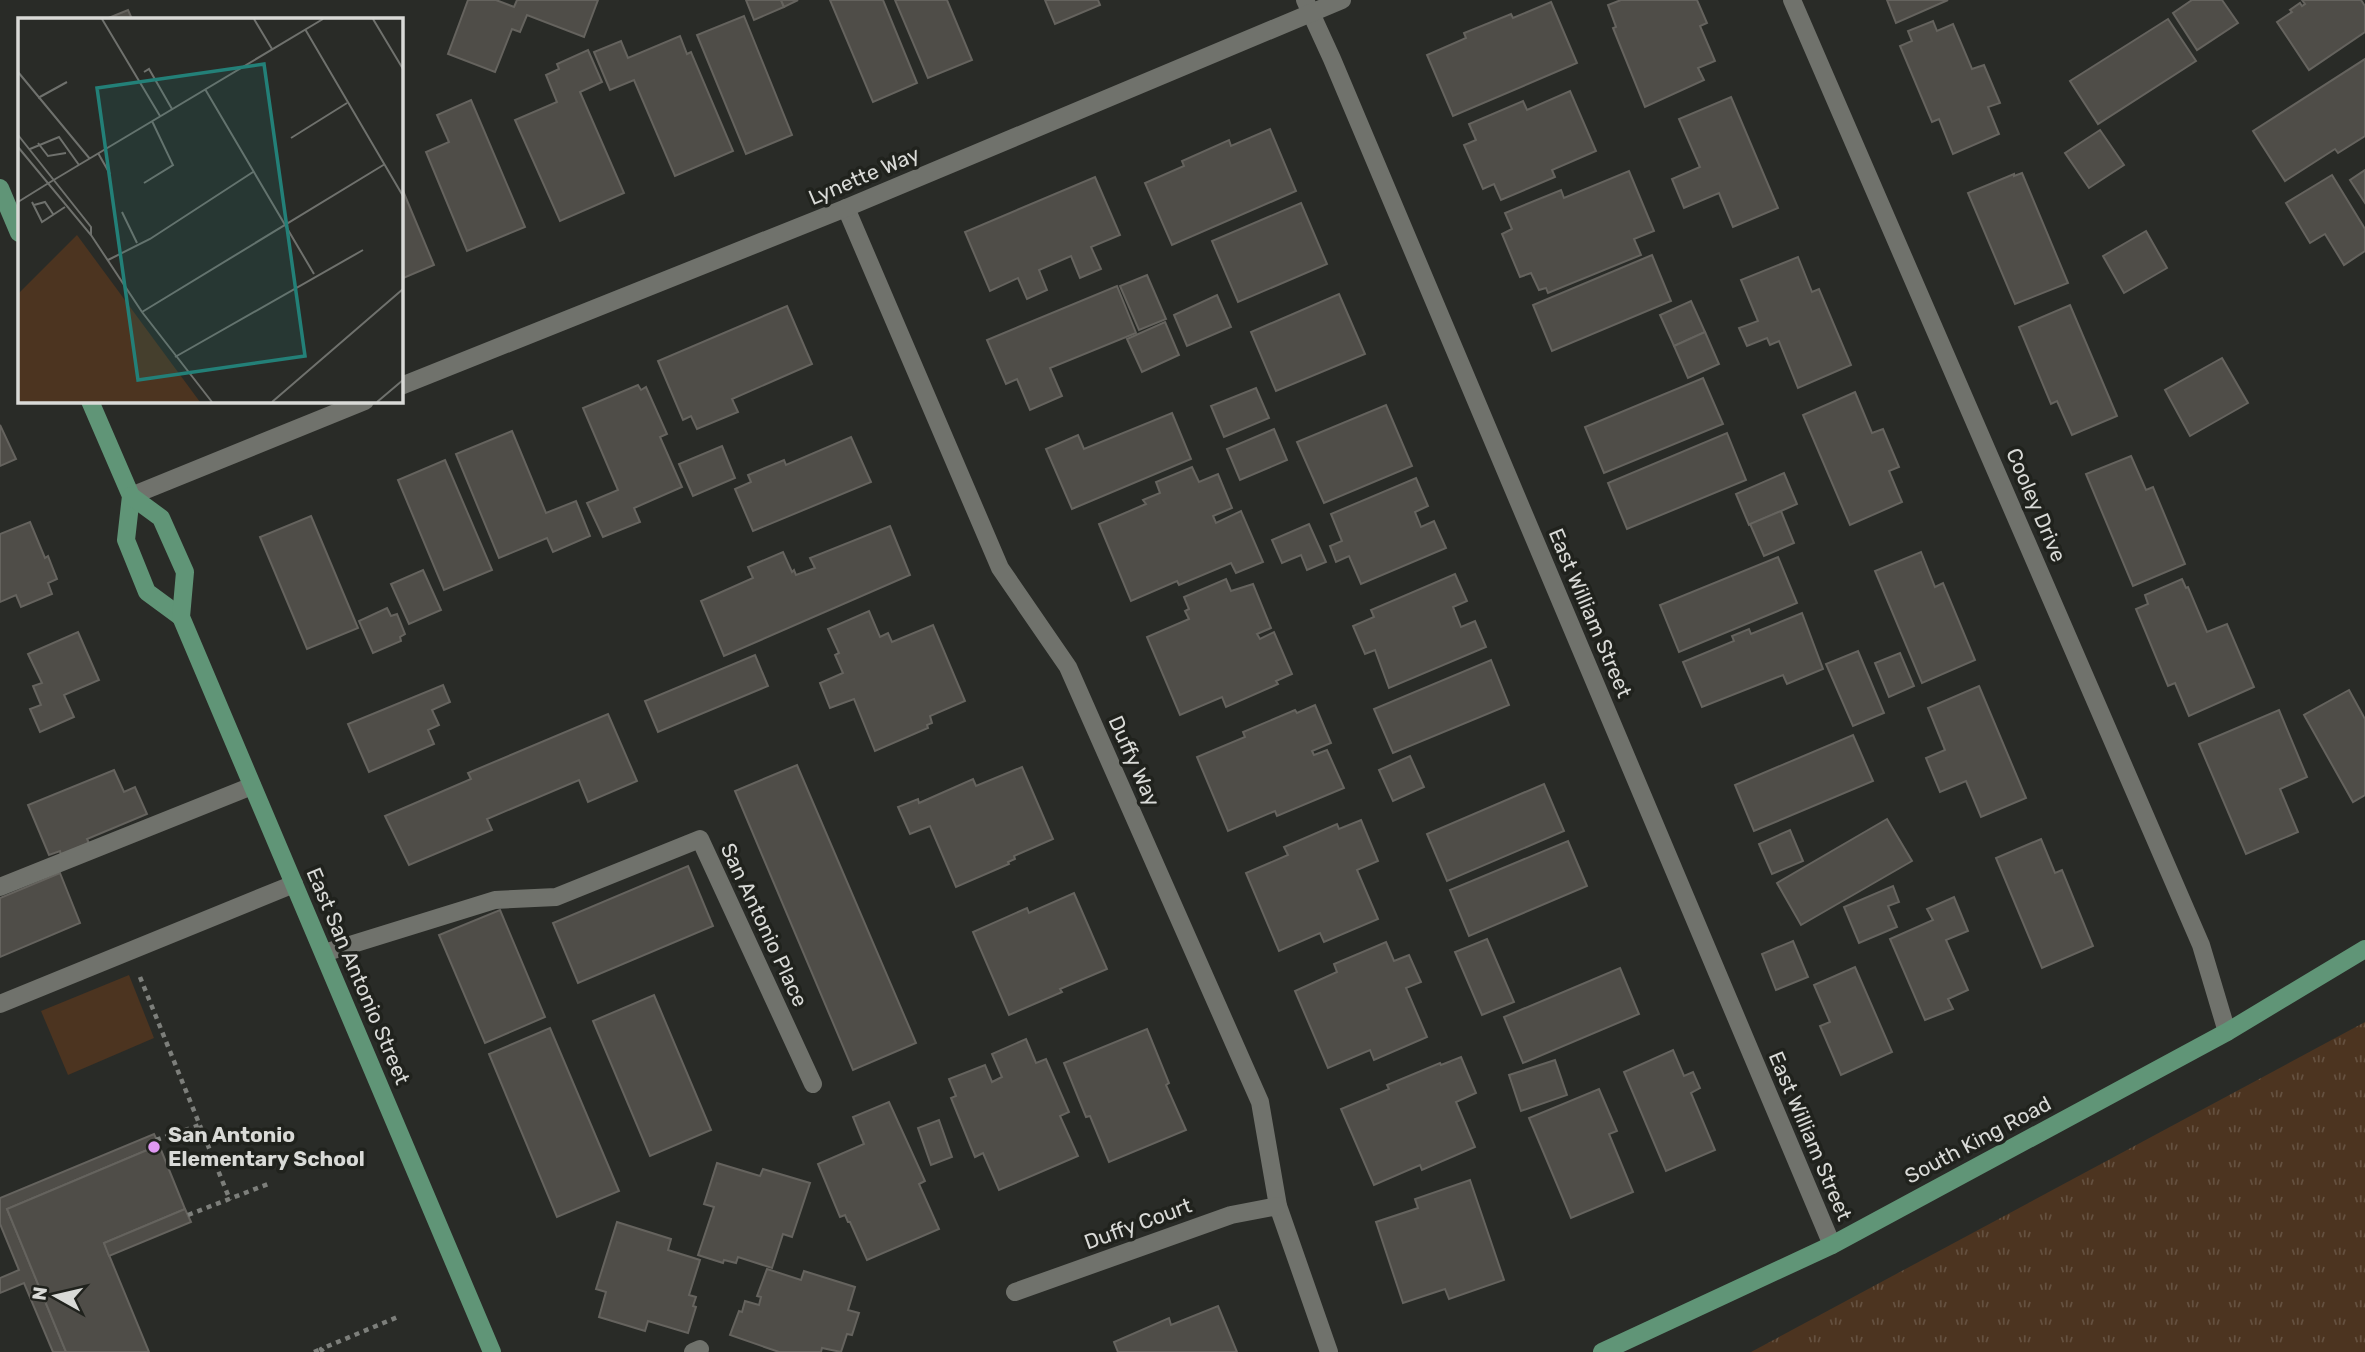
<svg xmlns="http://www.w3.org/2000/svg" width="2365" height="1352" viewBox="0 0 2365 1352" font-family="Rubik,sans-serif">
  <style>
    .grass { fill: url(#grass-tufts) }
    .park { fill: #4c3420 }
    .building { fill: #4f4d48; stroke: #65635e; stroke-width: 2 }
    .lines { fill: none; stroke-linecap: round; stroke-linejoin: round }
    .path { stroke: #7d7f7b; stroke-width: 4.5; stroke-dasharray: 5 5; stroke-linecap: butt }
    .minor { stroke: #70726c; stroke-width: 18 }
    .major { stroke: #609577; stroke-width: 18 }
    .poi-dot { fill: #df98f2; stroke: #20221d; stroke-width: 2.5 }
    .labels { text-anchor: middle; stroke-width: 7; stroke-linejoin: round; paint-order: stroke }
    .street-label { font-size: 21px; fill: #d9dad7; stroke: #20221d }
    .poi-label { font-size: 21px; font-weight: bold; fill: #d9dad7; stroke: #20221d; text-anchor: start }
    .inset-road { fill: none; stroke: #6f716d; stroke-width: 2 }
    .view { fill: #238078; fill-opacity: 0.15; stroke: #238078; stroke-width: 3.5 }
    .inset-edge { fill: none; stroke: #d9dad7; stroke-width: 3.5 }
  </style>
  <defs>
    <pattern id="grass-tufts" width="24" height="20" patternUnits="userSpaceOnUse" patternTransform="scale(1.75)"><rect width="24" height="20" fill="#4c3420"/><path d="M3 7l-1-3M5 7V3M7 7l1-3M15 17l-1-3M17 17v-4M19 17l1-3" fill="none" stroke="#655140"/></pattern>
  </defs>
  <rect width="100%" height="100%" fill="#292b27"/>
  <path class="grass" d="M2365,1022V1352H1751Z"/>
  <path class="park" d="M129,975L154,1038L68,1075L41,1011Z"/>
  <g class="building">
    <path d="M468,0H496L514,7L517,0H598L584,37L527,15L520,32L512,29L495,72L448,54Z"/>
    <path d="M746,0H781L784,7L754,20Z"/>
    <path d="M781,0H798L784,7Z"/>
    <path d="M830,0H883L917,83L873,102Z"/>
    <path d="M895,0H947L972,60L928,78Z"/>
    <path d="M1045,0H1098L1100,5L1055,24Z"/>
    <path d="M1621,0H1697L1707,23L1700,26L1715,61L1698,68L1704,80L1645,107L1613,28L1616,27L1608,5Z"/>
    <path d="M1887,0H1948L1896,23Z"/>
    <path d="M2192,0H2222L2238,23L2197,50L2173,13Z"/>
    <path d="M2302,0H2361L2365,6V32L2309,70L2277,22L2292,12L2290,10L2300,3L2302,6L2305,4Z"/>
    <path d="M1551,2L1577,63L1453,116L1427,55L1466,38L1464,33L1511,14L1513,18Z"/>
    <path d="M128,10L132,19H106Z"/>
    <path d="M744,16L792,135L746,154L697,35Z"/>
    <path d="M2168,19L2196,61L2098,124L2070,81Z"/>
    <path d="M1933,21L1937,31L1953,24L1972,69L1984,65L2000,103L1988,107L1999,134L1953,154L1939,119L1932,122L1900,46L1912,41L1908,31Z"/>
    <path d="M680,36L687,54L691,52L733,151L675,176L634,80L610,90L594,52L621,41L628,58Z"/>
    <path d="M588,50L602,82L580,92L624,193L560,221L515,120L557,102L546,75L559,69L557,64Z"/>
    <path d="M2365,59V136L2338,153L2335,149L2285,181L2253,131Z"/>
    <path d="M1570,91L1596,151L1552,170L1555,177L1501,200L1494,184L1483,189L1464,145L1476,140L1469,124L1523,101L1527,110Z"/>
    <path d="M1731,97L1778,208L1733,227L1719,193L1684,208L1672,179L1700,167L1679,119Z"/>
    <path d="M471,100L525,227L467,251L426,152L449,142L437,115Z"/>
    <path d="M1270,129L1296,191L1172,245L1145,183L1184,166L1182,161L1229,140L1231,146Z"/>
    <path d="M2100,130L2124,165L2089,188L2065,153Z"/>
    <path d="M2365,170V203L2350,180Z"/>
    <path d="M1629,171L1654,231L1634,239L1641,255L1548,293L1546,288L1539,290L1531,273L1520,277L1502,234L1512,229L1505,213L1561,190L1564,198Z"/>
    <path d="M2022,173L2068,283L2015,304L1968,193L2014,174V176Z"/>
    <path d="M2332,175L2365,229V251L2344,265L2325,234L2310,243L2286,203Z"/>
    <path d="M1095,177L1120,235L1091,247L1101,269L1080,278L1071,256L1039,270L1047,290L1027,299L1018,278L990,291L965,232Z"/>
    <path d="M401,186L434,265L401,279Z"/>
    <path d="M1301,203L1327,264L1238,302L1212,241Z"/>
    <path d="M2146,231L2167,268L2124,293L2103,256Z"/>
    <path d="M1652,255L1671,301L1552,351L1533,305Z"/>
    <path d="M1798,257L1812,292L1819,289L1851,365L1798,388L1779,341L1770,345L1767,338L1747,346L1739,328L1758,321L1741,280Z"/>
    <path d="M1147,275L1166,319L1139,330L1120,286Z"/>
    <path d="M1117,286L1136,333L1050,368L1062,396L1030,410L1017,379L1006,384L987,340Z"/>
    <path d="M1339,294L1365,354L1276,391L1251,332Z"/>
    <path d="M1217,295L1231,327L1187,346L1174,315Z"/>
    <path d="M1691,301L1705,332L1674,346L1660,315Z"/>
    <path d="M2070,305L2117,416L2072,435L2057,401L2051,404L2019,327Z"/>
    <path d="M787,306L812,364L732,399L738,412L697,429L691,416L683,420L658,361Z"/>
    <path d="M1165,322L1179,355L1142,372L1127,339Z"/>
    <path d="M1705,332L1719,364L1688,378L1674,346Z"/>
    <path d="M2222,358L2248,403L2190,436L2165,390Z"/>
    <path d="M1703,378L1723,424L1604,473L1585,427Z"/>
    <path d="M638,385L641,390L646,387L667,434L660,437L682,487L634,508L640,522L603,537L587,503L618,490L583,408Z"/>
    <path d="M1256,388L1269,418L1224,437L1211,406Z"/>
    <path d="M1855,392L1872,433L1883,429L1899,467L1889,471L1902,502L1850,525L1803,415Z"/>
    <path d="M1386,405L1412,466L1324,503L1297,442Z"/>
    <path d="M1172,413L1191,459L1072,509L1046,449L1078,435L1084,449Z"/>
    <path d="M0,425L16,459L0,466Z"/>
    <path d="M1274,429L1287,460L1240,480L1227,449Z"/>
    <path d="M512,431L546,513L576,501L590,536L553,552L547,538L499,558L456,454Z"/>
    <path d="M1727,433L1746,480L1627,529L1608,483Z"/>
    <path d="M851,437L871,482L753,531L735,489L751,482L748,475L784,460L786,465Z"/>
    <path d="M722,446L735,478L693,496L679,464Z"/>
    <path d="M2131,456L2146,490L2153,487L2185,564L2133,586L2086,474Z"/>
    <path d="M445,460L492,570L444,590L398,480Z"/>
    <path d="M1192,467L1199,482L1218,474L1232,508L1213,516L1216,523L1241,511L1263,562L1236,573L1231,563L1179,585L1177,581L1131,601L1099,524L1146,504L1143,500L1160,493L1156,482Z"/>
    <path d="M1784,473L1797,504L1749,525L1736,494Z"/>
    <path d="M1416,478L1428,506L1415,512L1421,527L1434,521L1446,548L1361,584L1349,556L1336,562L1330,546L1342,541L1331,514Z"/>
    <path d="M1781,511L1794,543L1764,556L1750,524Z"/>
    <path d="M311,516L358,628L307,649L260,537Z"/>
    <path d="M30,522L45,558L48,556L57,579L48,583L52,594L21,607L16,595L0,602V534Z"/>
    <path d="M1309,524L1326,562L1307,570L1301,555L1282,563L1272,540Z"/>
    <path d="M890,526L910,575L724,656L701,601L753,578L748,567L783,552L792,572L794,570L796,575L815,568L810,558Z"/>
    <path d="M1921,552L1935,587L1943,583L1975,660L1922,683L1875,571Z"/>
    <path d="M1778,557L1797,603L1679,652L1660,605Z"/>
    <path d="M423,570L441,610L409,624L391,584Z"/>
    <path d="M1455,574L1467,601L1453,607L1461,627L1475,621L1486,647L1389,688L1375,650L1365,654L1353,626L1374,617L1371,610Z"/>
    <path d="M1226,579L1231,591L1253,584L1271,628L1257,634L1260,639L1274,632L1292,674L1276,681L1278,684L1226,707L1222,697L1180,715L1147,637L1189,619L1185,611L1189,609L1184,597Z"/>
    <path d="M2182,579L2186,588L2188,587L2207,632L2227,624L2254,687L2189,716L2175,683L2168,686L2136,609L2148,604L2145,595Z"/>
    <path d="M387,608L391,616L397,614L405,634L400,637L401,641L373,653L359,621Z"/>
    <path d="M869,611L880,637L888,633L892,642L933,625L965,701L930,716L932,723L927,725L928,728L875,751L854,699L830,708L820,683L843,673L835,655L839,653L828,629Z"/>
    <path d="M1802,613L1823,669L1787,684L1783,675L1702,707L1683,662L1734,641L1732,636L1749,629L1751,634Z"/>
    <path d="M78,632L99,680L64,695L74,717L40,732L30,709L41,705L33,686L42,683L28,654Z"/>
    <path d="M1858,651L1884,713L1853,726L1826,664Z"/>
    <path d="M1900,653L1914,686L1889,697L1875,663Z"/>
    <path d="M755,655L768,686L658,732L645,701Z"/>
    <path d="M1491,660L1509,705L1393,753L1374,709Z"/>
    <path d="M443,685L450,702L432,710L439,725L428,730L434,744L369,772L348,724Z"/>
    <path d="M1979,686L2026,798L1981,817L1966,781L1940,792L1926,758L1945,750L1928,708Z"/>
    <path d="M2349,690L2365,719V795L2353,802L2304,715Z"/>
    <path d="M1315,705L1331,743L1312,751L1314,755L1327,750L1344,788L1277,816L1275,811L1228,831L1197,757L1245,737L1243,732L1295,710L1297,713Z"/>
    <path d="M2279,710L2307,777L2280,789L2298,832L2246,854L2199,744Z"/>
    <path d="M608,714L637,781L588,802L579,780L487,819L492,830L409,865L385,816L471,779L468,773Z"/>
    <path d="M1853,735L1873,781L1754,831L1735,785Z"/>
    <path d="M1410,756L1424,787L1393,801L1379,770Z"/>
    <path d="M797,765L916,1043L853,1070L735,791Z"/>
    <path d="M1022,767L1053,839L1014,856L1015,859L1008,862L1009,864L956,887L930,826L910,834L898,807L918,799L919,803L973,779L976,786Z"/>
    <path d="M114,770L124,792L135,787L147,814L87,839L89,843L61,855L60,851L49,855L28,805Z"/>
    <path d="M1544,784L1564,831L1447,881L1427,834Z"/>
    <path d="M1887,819L1912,861L1801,925L1777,883Z"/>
    <path d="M1361,820L1378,861L1357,870L1378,919L1324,942L1320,933L1279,951L1246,873L1288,855L1284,847L1337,824L1339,829Z"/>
    <path d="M1790,830L1803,861L1772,874L1759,844Z"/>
    <path d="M2041,839L2055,873L2062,870L2093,946L2042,968L1996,858Z"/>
    <path d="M1568,841L1587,886L1469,936L1450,890Z"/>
    <path d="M688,866L713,926L578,983L553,923Z"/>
    <path d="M60,873L80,923L0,957V898Z"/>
    <path d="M1893,886L1899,902L1888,906L1897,927L1859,943L1844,907Z"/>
    <path d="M1074,893L1107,969L1060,989L1062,992L1009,1015L973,932L1027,908L1029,913Z"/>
    <path d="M1954,897L1968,931L1946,940L1968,990L1948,999L1953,1009L1925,1020L1890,939L1933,920L1927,909Z"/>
    <path d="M500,910L545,1017L485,1043L439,935Z"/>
    <path d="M1487,939L1514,1002L1482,1015L1455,952Z"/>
    <path d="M1793,941L1808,977L1776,990L1762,954Z"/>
    <path d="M1386,942L1394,961L1409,955L1421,982L1406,988L1427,1037L1374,1060L1370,1050L1328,1068L1295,991L1337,972L1334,964Z"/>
    <path d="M1855,967L1892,1052L1841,1075L1820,1026L1830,1022L1814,985Z"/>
    <path d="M1620,968L1639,1014L1523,1063L1504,1017Z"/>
    <path d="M654,995L711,1130L650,1156L593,1021Z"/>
    <path d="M550,1028L619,1191L557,1217L489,1054Z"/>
    <path d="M1147,1029L1169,1083L1166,1085L1186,1130L1109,1162L1090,1116L1086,1117L1064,1063Z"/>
    <path d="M1026,1039L1036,1063L1046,1059L1069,1112L1060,1116L1078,1156L999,1190L983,1153L975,1157L951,1098L956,1096L949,1079L985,1065L992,1082L1002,1077L992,1054Z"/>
    <path d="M1673,1050L1684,1076L1693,1072L1700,1088L1691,1093L1715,1150L1666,1171L1624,1072Z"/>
    <path d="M1461,1057L1476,1093L1456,1102L1475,1147L1422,1170L1420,1165L1374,1185L1341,1109L1389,1089L1387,1085L1440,1063L1441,1065Z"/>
    <path d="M1555,1060L1567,1095L1521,1111L1509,1075Z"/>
    <path d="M1599,1089L1617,1131L1609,1134L1633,1192L1571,1218L1529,1118Z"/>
    <path d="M889,1102L925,1181L919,1184L939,1229L867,1260L850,1222H848L845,1215L840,1217L818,1164L864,1144L853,1117Z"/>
    <path d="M939,1120L952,1157L931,1165L918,1128Z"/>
    <path d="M154,1134L159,1145L7,1209L66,1352H53L24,1283L0,1293V1278L19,1270L0,1224V1198Z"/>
    <path d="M159,1145L185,1209L104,1243L149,1352H66L7,1209Z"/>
    <path d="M717,1163L760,1176L763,1169L810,1183L792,1237L783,1234L772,1268L738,1257L736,1263L724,1260L723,1263L698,1255L714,1207L704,1204Z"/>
    <path d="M1470,1180L1504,1280L1449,1299L1445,1289L1403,1303L1376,1222L1418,1208L1415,1199Z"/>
    <path d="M185,1209L191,1222L109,1256L104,1243Z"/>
    <path d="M617,1222L671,1239L668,1250L700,1260L689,1295L696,1297L693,1306L696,1307L688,1333L648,1321L645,1331L599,1317L606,1292L596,1289Z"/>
    <path d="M767,1269L801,1280L804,1271L855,1287L848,1310L859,1313L852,1335L847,1334L841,1352L822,1348L821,1352H779L730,1335L739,1311L742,1312L745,1301L759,1305L761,1297L757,1296Z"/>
    <path d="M1218,1306L1237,1352H1118L1114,1342L1169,1318L1171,1325Z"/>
  </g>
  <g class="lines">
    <g class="path">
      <path d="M140,977L230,1200"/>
      <path d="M156,1140L200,1125"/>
      <path d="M188,1215L268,1184"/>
      <path d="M314,1352L321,1349"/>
      <path d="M323,1352L321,1349L400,1316"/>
    </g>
    <g class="minor">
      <path d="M1305,0L1332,59L1832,1245"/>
      <path d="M1792,0L2201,945L2227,1032"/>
      <path d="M846,208L1000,568L1068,667L1260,1102L1278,1206L1329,1352"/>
      <path d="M401,386L846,208L1342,0"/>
      <path d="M131,496L365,401"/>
      <path d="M0,887L252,786"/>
      <path d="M324,953L495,900L556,897L700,839L813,1084"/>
      <path d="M0,1004L294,884"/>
      <path d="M1015,1292L1231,1215L1278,1206"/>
      <path d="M693,1352L700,1349"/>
    </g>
    <g class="major">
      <path d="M0,188L19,233"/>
      <path d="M90,401L131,496L126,540L147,592L181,617"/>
      <path d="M131,496L161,518L185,572L181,617L492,1352"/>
      <path d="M1602,1352L1832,1245L2227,1032L2365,949"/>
    </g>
  </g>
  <circle class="poi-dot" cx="154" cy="1147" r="7"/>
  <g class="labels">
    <g class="street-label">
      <text transform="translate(864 176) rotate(-23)" y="7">Lynette Way</text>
      <text transform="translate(2036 505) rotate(67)" y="7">Cooley Drive</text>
      <text transform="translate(1590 613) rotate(67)" y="7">East William Street</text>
      <text transform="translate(1134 761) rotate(66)" y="7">Duffy Way</text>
      <text transform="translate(764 925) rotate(65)" y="7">San Antonio Place</text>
      <text transform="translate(358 976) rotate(67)" y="7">East San Antonio Street</text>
      <text transform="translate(1810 1136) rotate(67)" y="7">East William Street</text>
      <text transform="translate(1978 1140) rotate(-28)" y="7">South King Road</text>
      <text transform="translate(1138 1224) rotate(-20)" y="7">Duffy Court</text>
    </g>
    <g class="poi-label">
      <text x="168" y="1142">San Antonio<tspan x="168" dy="24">Elementary School</tspan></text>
    </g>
  </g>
  <g transform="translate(18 18)">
    <rect width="385" height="385" fill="#292b27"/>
    <path d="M59,217L182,384H0V276Z" fill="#4c3420"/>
    <path class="inset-road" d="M84,1L142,98M236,1L254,31M355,1L385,51M287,11L385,178M0,54L72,141M126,54L131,51L154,91M187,71L296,256M20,80L49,64M0,117L73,209V217M273,120L329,85M20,125L30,138L48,135M0,129L73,217L124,294L194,384M12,131L41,119L61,147M80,135L92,156M126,165L155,147L134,103M29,166L305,1M0,184L29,166M14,184L24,204L47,189M16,187L27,184L35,196M104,194L119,225M90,242L132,221L235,154M124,294L367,146M157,339L345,232M254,384L385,271M359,384L385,362"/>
    <path class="view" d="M246,46L287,338L120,362L79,70Z"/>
    <rect width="385" height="385" class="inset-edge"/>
  </g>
  <g transform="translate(56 1296) rotate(278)" stroke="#20221d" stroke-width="5" paint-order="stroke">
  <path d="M0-5L12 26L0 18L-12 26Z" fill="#d9dad7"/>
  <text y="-10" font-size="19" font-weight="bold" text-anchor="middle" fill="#d9dad7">N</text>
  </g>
</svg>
